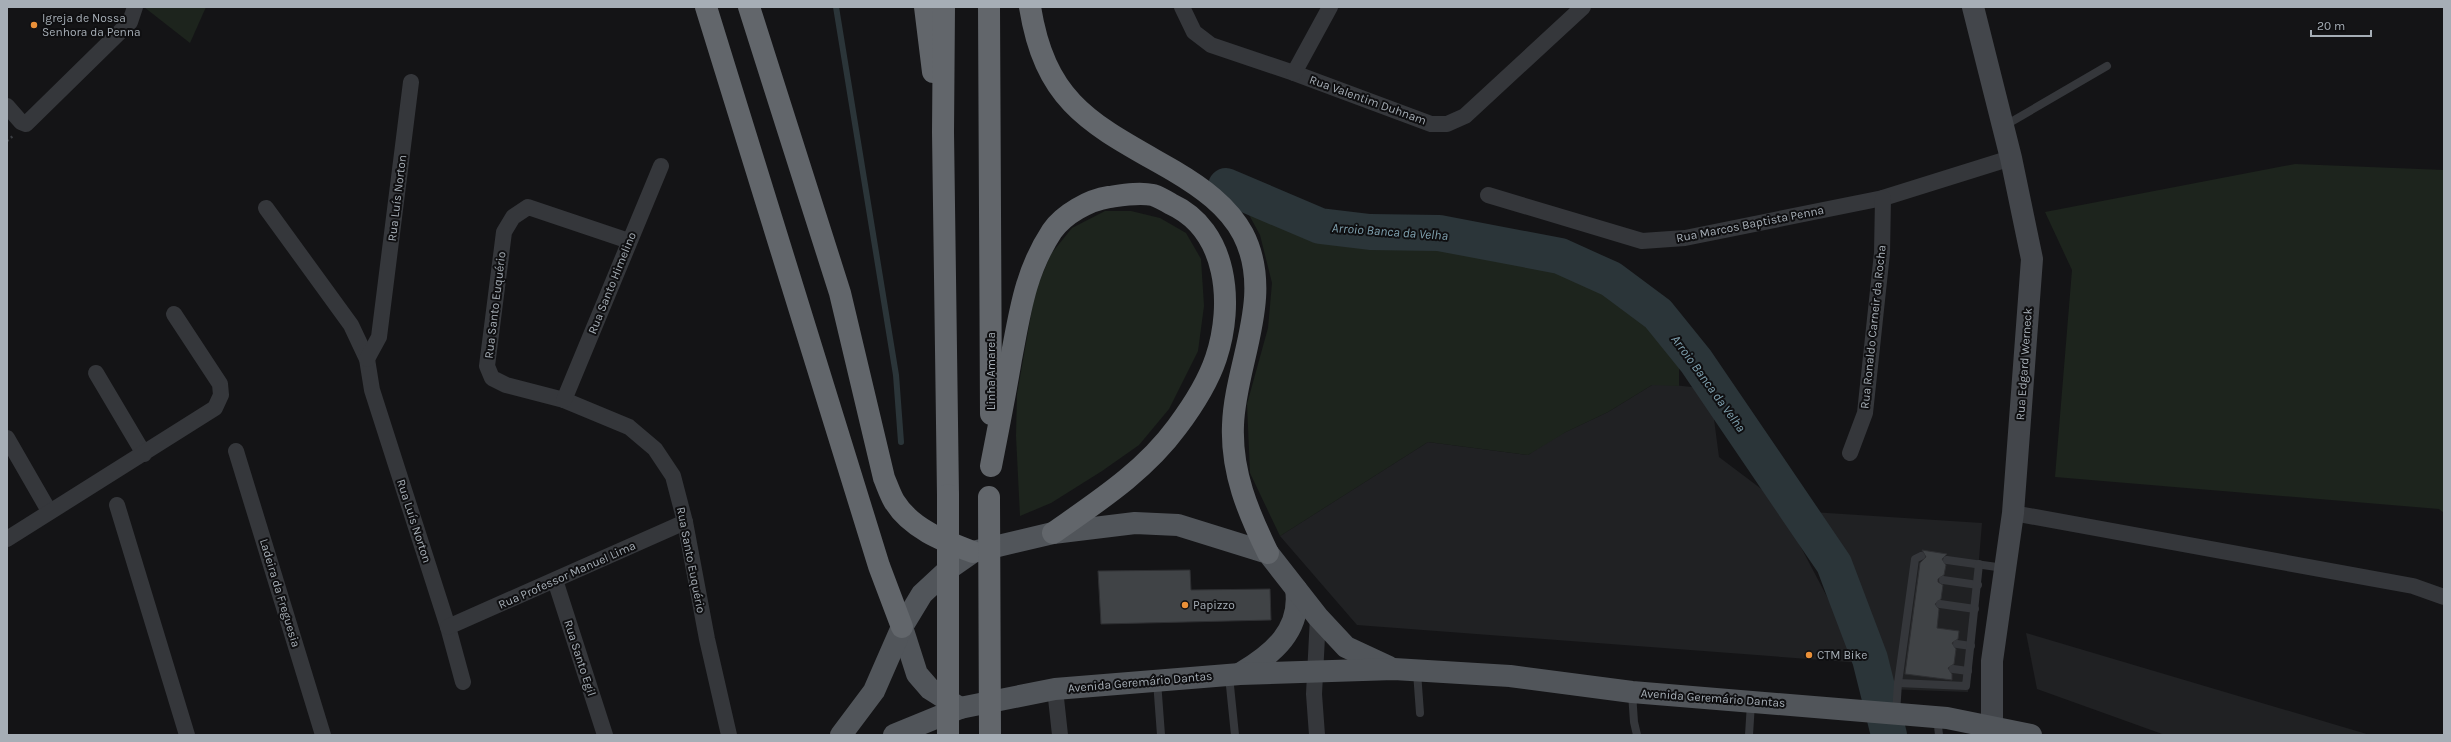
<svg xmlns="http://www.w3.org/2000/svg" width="2451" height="742" viewBox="0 0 2451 742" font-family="Karla,sans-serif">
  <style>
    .built { fill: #202123 }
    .green { fill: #1d241d }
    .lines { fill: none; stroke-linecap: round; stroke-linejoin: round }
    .stream { stroke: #2b3539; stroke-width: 6 }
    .river { stroke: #2b3539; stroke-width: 36 }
    .building { fill: #404346; stroke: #2e2f32 }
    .path { stroke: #3b3e42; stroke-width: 2.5; stroke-dasharray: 2 3; stroke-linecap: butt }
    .lane { stroke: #35373b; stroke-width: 8 }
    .street { stroke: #35373b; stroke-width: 16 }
    .secondary { stroke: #43464b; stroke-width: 22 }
    .primary { stroke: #51555a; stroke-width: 22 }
    .highway { stroke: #62666b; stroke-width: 22 }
    .highway-bridge { stroke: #62666b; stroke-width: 22 }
    .poi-dot { fill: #ea9038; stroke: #0f0f11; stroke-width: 1.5 }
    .labels { text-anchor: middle; stroke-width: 4; stroke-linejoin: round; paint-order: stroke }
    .poi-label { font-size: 12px; fill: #a6aeb6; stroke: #0f0f11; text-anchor: start }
    .street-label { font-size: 12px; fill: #a6aeb6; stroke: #0f0f11 }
    .water-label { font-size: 13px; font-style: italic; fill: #7fa1af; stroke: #0f0f11 }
  </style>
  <rect width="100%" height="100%" fill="#141416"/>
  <g class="built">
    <path d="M1664,384L1710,389L1719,457L1776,500L1862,663L1357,625L1280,536L1428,442L1528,455L1553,438L1608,412L1652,385Z"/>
    <path d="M1812,512L1982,523L1968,692L1885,689Z"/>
    <path d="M2026,633L2370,735H2165L2037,689Z"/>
  </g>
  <g class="green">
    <path d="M144,7H206L190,43Z"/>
    <path d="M2295,164L2444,170V513L2439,509L2055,477L2072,270L2045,212Z"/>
    <path d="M1242,202L1577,261L1679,335V386L1652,385L1608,412L1566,432L1528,455L1428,442L1280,536L1250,473L1247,404L1268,328L1272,283L1260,235Z"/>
    <path d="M1105,211H1131L1160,218L1186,233L1201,259L1204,306L1198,351L1169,409L1139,445L1102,471L1051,503L1020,516L1016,436L1017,394L1035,292L1051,254L1072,228Z"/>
  </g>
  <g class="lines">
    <path class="stream" d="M836,7L896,375L901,442"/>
    <path class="river" d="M1226,186L1320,226L1370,232L1439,233L1560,256L1611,279L1658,314L1696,361L1834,564L1870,659L1889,735"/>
  </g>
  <g class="building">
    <path d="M1922,550L1947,554L1942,559L1946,565L1944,575L1938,579V582L1943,585L1941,599L1935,604L1939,609L1937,628L1959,631L1958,639L1952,643L1956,649L1954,664L1948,668L1952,674V680L1905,674L1920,563L1926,557Z"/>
    <path d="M1190,570L1191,590L1270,589L1271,620L1101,624L1098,571Z"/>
  </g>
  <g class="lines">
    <path class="path" d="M7,141L13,136"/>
    <g class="lane">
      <path d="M2004,126L2107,66"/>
      <path d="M1947,560L2004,568"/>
      <path d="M1943,580L1978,585"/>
      <path d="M1940,604L1975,609"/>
      <path d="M1957,644L1971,646"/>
      <path d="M1953,669L1968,671"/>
      <path d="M1417,672L1420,713"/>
      <path d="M1229,676L1235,735"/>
      <path d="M1157,681L1161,735"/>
      <path d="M1898,683L1966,686L1979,564"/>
      <path d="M1632,693L1634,722L1637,735"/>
      <path d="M1896,713L1898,683L1915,559L1921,556"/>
      <path d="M1937,717L1939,735"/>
      <path d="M1749,735L1751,703"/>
    </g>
    <g class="street">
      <path d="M1182,7L1194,32L1211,45L1294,73L1431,124H1447L1465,116L1583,7"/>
      <path d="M1294,73L1330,7"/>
      <path d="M7,106L21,122L26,124L130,22L135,7"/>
      <path d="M1488,195L1642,241L1685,238L1883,198L2011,158"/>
      <path d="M266,208L351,325L367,359L372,390L448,627L463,682"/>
      <path d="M629,241L528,207L513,217L504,232L487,366L492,378L506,385L564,400L629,427L655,449L673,476L685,522L707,639L729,735"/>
      <path d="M367,359L379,337L411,82"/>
      <path d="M96,373L144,454"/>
      <path d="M564,400L661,166"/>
      <path d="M7,438L49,511"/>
      <path d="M236,451L323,735"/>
      <path d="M1850,453L1865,413L1882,253L1883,198"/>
      <path d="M117,505L187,735"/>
      <path d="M2013,513L2413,586L2444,597"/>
      <path d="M7,539L215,408L221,395L220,384L174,314"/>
      <path d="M555,580L605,735"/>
      <path d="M448,627L685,522"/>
      <path d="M1055,689L1060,735"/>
      <path d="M1317,735L1314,694L1318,617"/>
    </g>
    <path class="secondary" d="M1973,7L2011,158L2032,259L2013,513L1992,661V735"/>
    <g class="primary">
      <path d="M902,627L917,674L930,689L960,708"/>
      <path d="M1241,673C1273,654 1302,630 1296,589"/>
      <path d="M841,735L874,691L902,627L922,594L950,568L973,552L1053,533L1135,523L1178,525L1268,553L1318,617L1346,647L1389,667"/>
      <path d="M894,735L960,708L1055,689L1240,674L1394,669L1510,676L1632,692L1947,718L2031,735"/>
    </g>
    <g class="highway">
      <path d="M706,7L879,566L902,627"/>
      <path d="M749,7L840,293L884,478C887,485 890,494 894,501C911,529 944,541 973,552"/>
      <path d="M925,7L933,72"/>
      <path d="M944,7L943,132L948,495"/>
      <path d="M989,7L991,414"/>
      <path d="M1030,7C1046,106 1094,125 1174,171C1201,187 1228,206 1243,234C1275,296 1235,363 1233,425C1231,472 1248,512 1268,553"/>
      <path d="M991,466C998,430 1005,395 1011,359C1020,312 1025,272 1052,231C1064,214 1089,200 1109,197C1123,195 1139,192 1153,195C1159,197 1166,201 1171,204C1228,230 1234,304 1216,358C1208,382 1192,407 1177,427C1144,472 1097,502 1053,533"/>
    </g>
    <g class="highway-bridge">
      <path d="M948,495V735"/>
      <path d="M989,497L990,735"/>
    </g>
  </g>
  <g class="poi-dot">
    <circle cx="34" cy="25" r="4"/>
    <circle cx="1185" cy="605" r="4"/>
    <circle cx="1809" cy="655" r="4"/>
  </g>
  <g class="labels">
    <g class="poi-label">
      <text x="42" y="22">Igreja de Nossa<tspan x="42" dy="14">Senhora da Penna</tspan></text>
      <text x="1193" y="609">Papizzo</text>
      <text x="1817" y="659">CTM Bike</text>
    </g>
    <g class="street-label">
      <text transform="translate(1368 100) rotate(20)" y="4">Rua Valentim Duhnam</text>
      <text transform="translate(397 198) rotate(-83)" y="4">Rua Luís Norton</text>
      <text transform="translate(1750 224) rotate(-11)" y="4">Rua Marcos Baptista Penna</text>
      <text transform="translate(612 283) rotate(-68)" y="4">Rua Santo Himelino</text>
      <text transform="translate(495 305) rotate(-83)" y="4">Rua Santo Euquério</text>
      <text transform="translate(1873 327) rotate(-84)" y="4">Rua Ronaldo Carneir da Rocha</text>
      <text transform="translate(2024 364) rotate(-86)" y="4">Rua Edgard Werneck</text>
      <text transform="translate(991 371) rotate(-90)" y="4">Linha Amarela</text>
      <text transform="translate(414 521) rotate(72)" y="4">Rua Luís Norton</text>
      <text transform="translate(691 560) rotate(79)" y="4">Rua Santo Euquério</text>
      <text transform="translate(567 575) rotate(-24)" y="4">Rua Professor Manuel Lima</text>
      <text transform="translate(280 593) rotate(73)" y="4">Ladeira da Freguesia</text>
      <text transform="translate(580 658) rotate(72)" y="4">Rua Santo Egil</text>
      <text transform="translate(1140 682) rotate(-5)" y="4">Avenida Geremário Dantas</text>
      <text transform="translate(1713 698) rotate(4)" y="4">Avenida Geremário Dantas</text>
    </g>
    <g class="water-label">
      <text transform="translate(1390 231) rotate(4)" y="5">Arroio Banca da Velha</text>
      <text transform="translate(1709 383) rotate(54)" y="5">Arroio Banca da Velha</text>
    </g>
  </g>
  <rect width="2451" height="742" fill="none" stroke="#a6aeb6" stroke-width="16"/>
  <path d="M2311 30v6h60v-6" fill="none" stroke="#a6aeb6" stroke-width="2"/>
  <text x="2317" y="30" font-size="12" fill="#a6aeb6" stroke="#0f0f11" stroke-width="3" paint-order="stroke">20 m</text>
</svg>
